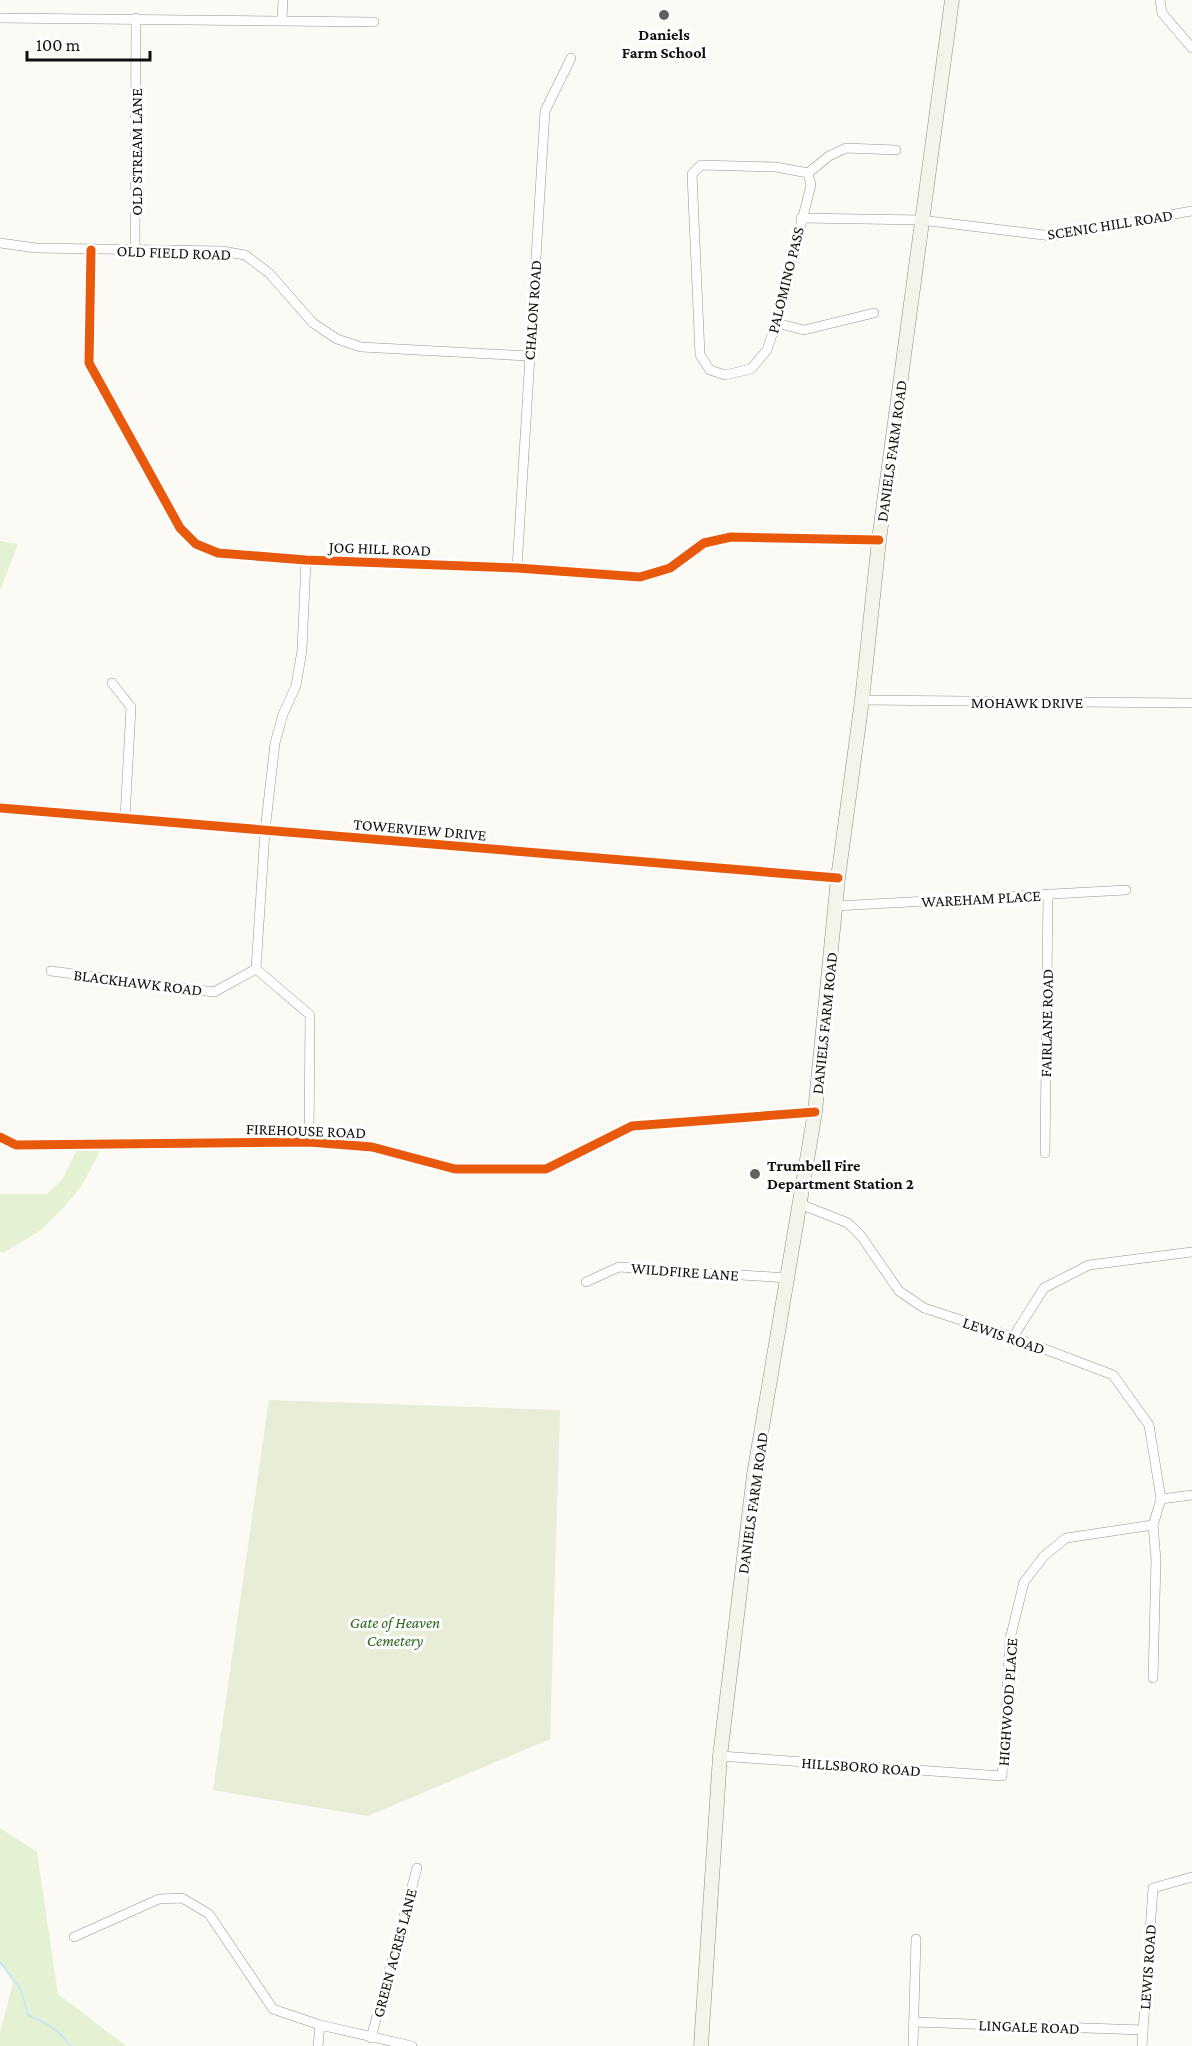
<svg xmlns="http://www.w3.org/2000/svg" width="1192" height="2046" viewBox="0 0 1192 2046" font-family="'Crimson Pro',serif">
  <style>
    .green { fill: #e4f2d3 }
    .cemetery { fill: #e7edd7 }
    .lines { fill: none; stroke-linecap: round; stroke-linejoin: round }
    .stream { stroke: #c9e6f7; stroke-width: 2 }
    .minor-casing { stroke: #969592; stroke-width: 10 }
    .secondary-casing { stroke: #8c8b89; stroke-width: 15 }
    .minor { stroke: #fffefd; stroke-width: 9 }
    .secondary { stroke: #f5f4ea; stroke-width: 14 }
    .cycleway-casing { stroke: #fff; stroke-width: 13 }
    .cycleway { stroke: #e8590c; stroke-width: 9 }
    .poi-dot { fill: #62615f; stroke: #fff; stroke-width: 2 }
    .labels { text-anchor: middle; stroke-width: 6; stroke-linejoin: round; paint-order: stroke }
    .poi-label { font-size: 16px; font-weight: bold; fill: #0f0f0f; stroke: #fff }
    .street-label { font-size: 16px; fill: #0f0f0f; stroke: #fff }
    .park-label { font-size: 16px; font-style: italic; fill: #2b691c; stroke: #fff }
  </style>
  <rect width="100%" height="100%" fill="#fcfaf4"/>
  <g class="green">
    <path d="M0,541L18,544L0,591Z"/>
    <path d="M82,1139L106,1140L81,1187L63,1208L41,1230L5,1252H0V1194H47L62,1180Z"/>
    <path d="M0,1828L37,1852L58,1994L126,2046H0V2032L13,1983L0,1961Z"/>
  </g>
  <path class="cemetery" d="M269,1400L560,1410L550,1739L368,1816L213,1790Z"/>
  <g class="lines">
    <path class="stream" d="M0,1962L20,1988L28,2015C46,2023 59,2030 71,2046"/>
    <defs>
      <g id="minor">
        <path d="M1160,0L1162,13L1192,48"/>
        <path d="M0,18L374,22"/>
        <path d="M282,20L283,0"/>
        <path d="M701,165L776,167L808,173L811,185L776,323L767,350L751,369L725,375L710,370L700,355L692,174Z"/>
        <path d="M808,173L829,156L846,148L896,150"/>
        <path d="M801,218L921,220L1052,236L1192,211"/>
        <path d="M0,243L36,248L222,251L245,255L269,273L313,323L337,339L361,347L529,356"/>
        <path d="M91,250L89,363L180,528L196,544L218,553L306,560L517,568L640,577L670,568L704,543L731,537L879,540"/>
        <path d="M135,250L136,18"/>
        <path d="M776,323L804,330L874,313"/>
        <path d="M517,568L545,111L571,58"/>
        <path d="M112,683L131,707L125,818"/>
        <path d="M862,700L1192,703"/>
        <path d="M0,808L838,878"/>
        <path d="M836,906L1126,890"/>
        <path d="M256,969L265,831L275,743L283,714L296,686L302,650L306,560"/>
        <path d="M256,969L310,1015L309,1142"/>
        <path d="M51,971L214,992L256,969"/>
        <path d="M0,1137L16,1145L309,1142L372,1147L455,1169H546L632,1126L815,1112"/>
        <path d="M1045,1153L1048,894"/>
        <path d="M800,1204L848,1223L861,1236L899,1291L924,1308L1013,1337L1113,1375L1149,1425L1161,1499"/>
        <path d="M586,1282L619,1267L787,1278"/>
        <path d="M1013,1337L1044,1288L1089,1265L1192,1252"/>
        <path d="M1153,1525L1156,1560L1153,1678"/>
        <path d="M720,1756L1002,1776L1010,1639L1024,1582L1044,1556L1066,1538L1153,1525L1161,1499L1192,1495"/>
        <path d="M74,1937L159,1899L182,1898L209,1914L273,2009L320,2025L412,2046"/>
        <path d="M914,2022L1143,2030"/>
        <path d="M371,2038L417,1868"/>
        <path d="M318,2046L320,2025"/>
        <path d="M913,2046L916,1939"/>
        <path d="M1142,2046L1153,1888L1192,1877"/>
      </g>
      <path id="secondary" d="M701,2046L720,1756L754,1475L815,1112L838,878L862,700L879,540L952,0"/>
    </defs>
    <use href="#minor" class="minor-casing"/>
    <use href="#secondary" class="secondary-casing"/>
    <use href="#minor" class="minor"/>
    <use href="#secondary" class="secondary"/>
    <defs>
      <g id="cycleway">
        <path d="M91,250L89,363L180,528L196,544L218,553L306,560L517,568L640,577L670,568L704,543L731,537L879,540"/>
        <path d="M0,808L838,878"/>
        <path d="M0,1137L16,1145L309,1142L372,1147L455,1169H546L632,1126L815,1112"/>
      </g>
    </defs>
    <use href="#cycleway" class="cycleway-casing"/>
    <use href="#cycleway" class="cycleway"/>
  </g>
  <g class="poi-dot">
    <circle cx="664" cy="15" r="6"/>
    <circle cx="755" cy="1174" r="6"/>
  </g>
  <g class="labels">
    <g class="poi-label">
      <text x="664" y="40">Daniels<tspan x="664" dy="18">Farm School</tspan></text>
      <text x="767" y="1171" text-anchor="start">Trumbell Fire<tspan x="767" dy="18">Department Station 2</tspan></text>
    </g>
    <g class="street-label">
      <text transform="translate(136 152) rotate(-90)" y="6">OLD STREAM LANE</text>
      <text transform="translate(1110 224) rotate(-9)" y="6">SCENIC HILL ROAD</text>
      <text transform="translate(174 252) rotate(2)" y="6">OLD FIELD ROAD</text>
      <text transform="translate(785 280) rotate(-76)" y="6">PALOMINO PASS</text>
      <text transform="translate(532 310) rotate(-86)" y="6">CHALON ROAD</text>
      <text transform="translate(891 451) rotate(-82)" y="6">DANIELS FARM ROAD</text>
      <text transform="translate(380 548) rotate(2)" y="6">JOG HILL ROAD</text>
      <text x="1027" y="708">MOHAWK DRIVE</text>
      <text transform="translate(420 829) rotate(5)" y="6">TOWERVIEW DRIVE</text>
      <text transform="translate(981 898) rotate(-3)" y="6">WAREHAM PLACE</text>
      <text transform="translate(138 982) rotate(7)" y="6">BLACKHAWK ROAD</text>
      <text transform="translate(824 1023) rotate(-84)" y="6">DANIELS FARM ROAD</text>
      <text transform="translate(1046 1023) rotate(-89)" y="6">FAIRLANE ROAD</text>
      <text transform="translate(306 1130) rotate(2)" y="6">FIREHOUSE ROAD</text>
      <text transform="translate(685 1271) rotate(4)" y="6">WILDFIRE LANE</text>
      <text transform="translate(1004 1335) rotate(19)" y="6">LEWIS ROAD</text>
      <text transform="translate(752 1503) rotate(-82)" y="6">DANIELS FARM ROAD</text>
      <text transform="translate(1007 1702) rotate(-86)" y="6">HIGHWOOD PLACE</text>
      <text transform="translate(861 1766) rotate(4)" y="6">HILLSBORO ROAD</text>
      <text transform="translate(394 1953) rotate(-75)" y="6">GREEN ACRES LANE</text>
      <text transform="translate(1147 1967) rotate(-86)" y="6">LEWIS ROAD</text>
      <text transform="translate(1029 2026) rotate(2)" y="6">LINGALE ROAD</text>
    </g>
    <g class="park-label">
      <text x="395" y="1628">Gate of Heaven<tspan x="395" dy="18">Cemetery</tspan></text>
    </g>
  </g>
  <path d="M27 51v9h123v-9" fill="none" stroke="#0f0f0f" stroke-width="3"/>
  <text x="36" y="51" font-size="18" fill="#0f0f0f" stroke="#ffffff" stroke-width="4.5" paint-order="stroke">100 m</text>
</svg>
